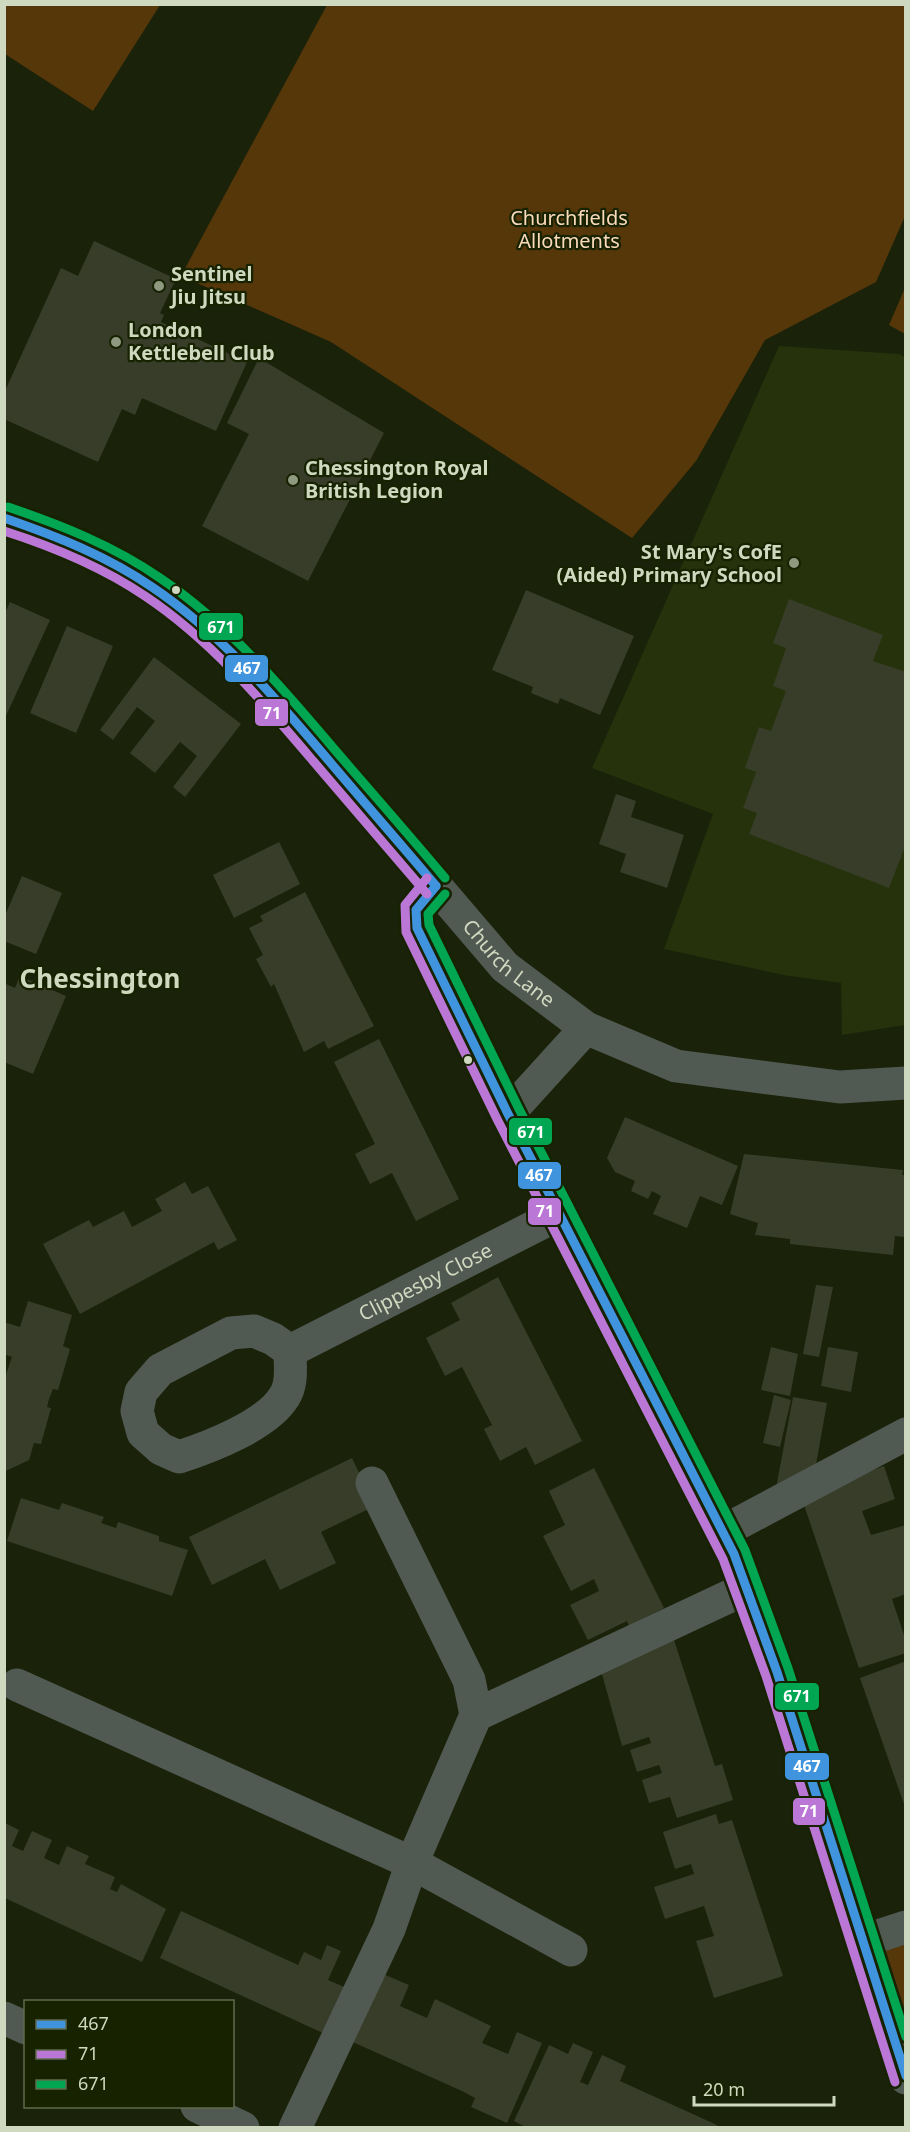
<svg xmlns="http://www.w3.org/2000/svg" width="910" height="2132" viewBox="0 0 910 2132" font-family="'Noto Sans',sans-serif">
  <style>
    .built { fill: #25320b }
    .green { fill: #563709 }
    .building { fill: #373d29 }
    .lines { fill: none; stroke-linecap: round; stroke-linejoin: round }
    .minor { stroke: #515a52; stroke-width: 33 }
    .bus-1-casing { stroke: #172201; stroke-width: 14 }
    .bus-2-casing { stroke: #172201; stroke-width: 14 }
    .bus-3-casing { stroke: #172201; stroke-width: 14 }
    .bus-1 { stroke: #4094de; stroke-width: 9 }
    .bus-2 { stroke: #ba77d6; stroke-width: 9 }
    .bus-3 { stroke: #00a651; stroke-width: 9 }
    .poi-dot { fill: #8f9980; stroke: #172201; stroke-width: 2 }
    .bus-dot { fill: #ced9c0; stroke: #172201; stroke-width: 2 }
    .labels { text-anchor: middle; stroke-width: 4.5; stroke-linejoin: round; paint-order: stroke }
    .park-label { font-size: 20px; fill: #fbdaba; stroke: #172201 }
    .poi-label { font-size: 20px; font-weight: bold; fill: #ced9c0; stroke: #172201; text-anchor: start }
    .street-label { font-size: 20px; fill: #ced9c0; stroke: #172201 }
    .district-label { font-size: 26px; font-weight: bold; fill: #ced9c0; stroke: #172201 }
    .line-badge { stroke: #172201; stroke-width: 2 }
    .badge-label { font-size: 16px; text-anchor: middle; font-weight: bold; fill: #fff }
  </style>
  <rect width="100%" height="100%" fill="#1a220a"/>
  <path class="built" d="M779,346L899,354L905,357V1025L842,1035L841,983L783,975L664,949L713,814L592,768Z"/>
  <g class="green">
    <path d="M4,5L5,4L160,5L93,111L5,54Z"/>
    <path d="M327,5H905V216L876,282L765,340L696,461L632,538L331,342L181,276Z"/>
    <path d="M905,288V334L889,325Z"/>
    <path d="M905,1927V2078L863,1941Z"/>
  </g>
  <g class="building">
    <path d="M94,241L176,279L160,313L164,315L161,322L247,362L216,431L142,398L135,415L122,409L98,462L4,419V393L61,268L78,276Z"/>
    <path d="M259,358L384,433L308,581L202,526L249,434L227,423Z"/>
    <path d="M526,590L634,636L600,715L560,698L558,704L531,693L533,687L492,670Z"/>
    <path d="M789,599L883,635L873,661L906,672V844L889,888L749,834L757,813L743,808L756,772L745,768L759,727L771,731L786,691L773,686L786,648L773,643Z"/>
    <path d="M10,602L50,620L4,720V615Z"/>
    <path d="M67,626L113,646L76,733L30,713Z"/>
    <path d="M154,657L241,724L185,797L173,787L197,756L180,742L155,773L130,753L155,721L137,707L113,740L100,730Z"/>
    <path d="M616,794L636,801L631,817L684,835L667,888L620,872L626,854L599,844Z"/>
    <path d="M279,842L300,884L234,918L213,875Z"/>
    <path d="M22,876L62,893L36,954L4,941V918Z"/>
    <path d="M305,892L374,1026L328,1049L324,1041L304,1052L274,984L271,987L256,959L263,955L249,928L263,921L260,916Z"/>
    <path d="M20,976L66,996L33,1074L4,1062V983L15,988Z"/>
    <path d="M379,1039L459,1199L416,1221L392,1173L370,1184L355,1154L375,1144L334,1062Z"/>
    <path d="M625,1117L738,1166L722,1205L700,1196L687,1228L653,1214L661,1196L652,1191L648,1199L631,1191L635,1181L615,1172L607,1158Z"/>
    <path d="M744,1154L903,1170L902,1175H906V1237L895,1236L893,1255L790,1244V1239L755,1235L758,1223L730,1214Z"/>
    <path d="M185,1182L192,1194L208,1186L237,1240L218,1250L214,1242L80,1314L43,1244L89,1220L93,1227L124,1211L132,1227L162,1211L155,1199Z"/>
    <path d="M498,1277L582,1441L535,1465L526,1447L500,1461L484,1429L492,1425L462,1367L445,1376L426,1338L460,1320L451,1303Z"/>
    <path d="M816,1285L833,1287L819,1357L803,1354Z"/>
    <path d="M28,1301L72,1315L63,1346L70,1349L58,1390L53,1389L49,1399L47,1407L51,1408L41,1444L34,1443L29,1460L6,1471L4,1380L12,1357L4,1354V1322L20,1327Z"/>
    <path d="M771,1347L798,1354L790,1396L761,1390Z"/>
    <path d="M828,1347L858,1352L851,1392L821,1386Z"/>
    <path d="M774,1395L791,1400L780,1447L763,1443Z"/>
    <path d="M793,1397L827,1403L815,1470L776,1488Z"/>
    <path d="M352,1458L375,1506L321,1532L336,1563L280,1590L265,1559L212,1585L189,1537Z"/>
    <path d="M884,1466L895,1499L862,1511L871,1535L906,1525V1594L892,1599L906,1641V1653L859,1668L801,1496Z"/>
    <path d="M594,1468L664,1608L629,1626L627,1621L588,1640L570,1605L599,1591L594,1579L571,1591L543,1536L565,1525L549,1491Z"/>
    <path d="M21,1498L59,1510L62,1503L104,1517L101,1523L116,1528L118,1522L159,1536V1541L188,1550L172,1596L7,1541Z"/>
    <path d="M673,1637L715,1766L722,1764L733,1800L677,1818L670,1797L649,1803L642,1780L662,1773L659,1765L637,1772L630,1750L651,1743L649,1737L622,1746L600,1667Z"/>
    <path d="M906,1661V1807H905L860,1678Z"/>
    <path d="M716,1814L719,1824L732,1820L783,1976L714,1998L696,1941L714,1936L704,1906L665,1919L654,1887L694,1874L691,1864L675,1869L663,1832Z"/>
    <path d="M5,1823L19,1830L12,1846L23,1851L32,1831L52,1840L44,1858L59,1865L67,1846L89,1856L85,1864L115,1877L110,1889L117,1892L121,1884L166,1909L142,1962L5,1898Z"/>
    <path d="M181,1911L298,1965L304,1952L321,1960L327,1945L341,1951L328,1980L349,1989L327,2035L160,1958Z"/>
    <path d="M376,1971L409,1985L400,2006L427,2018L435,1999L491,2026L482,2043L508,2054L517,2032L542,2043L507,2123L471,2107L475,2098L462,2091L346,2039Z"/>
    <path d="M573,2043L593,2052L580,2082L588,2085L602,2055L626,2066L620,2081L717,2125L716,2128H527L514,2121L549,2045L568,2054Z"/>
  </g>
  <g class="lines">
    <g class="minor">
      <path id="s1" d="M4,518L62,538L123,570L170,599L212,633L276,699L505,967L586,1028L676,1066L840,1087L906,1083"/>
      <path d="M436,886L416,910L417,928L508,1114L734,1554L777,1672L906,2078"/>
      <path d="M508,1114L586,1028"/>
      <path d="M254,1331L273,1339L290,1351C290,1366 293,1384 284,1397C267,1425 210,1447 179,1457L161,1449L143,1433L137,1411L141,1392L160,1370L231,1333Z"/>
      <path id="s2" d="M290,1351L559,1214"/>
      <path d="M372,1483L469,1680L476,1715"/>
      <path d="M722,1532L906,1434"/>
      <path d="M17,1685L412,1863L571,1950"/>
      <path d="M863,1941L906,1927"/>
      <path d="M4,2018L26,2028"/>
      <path d="M197,2106L243,2128"/>
      <path d="M295,2128L389,1929L412,1863L476,1715L747,1588"/>
    </g>
    <defs>
      <g id="bus-1">
        <path d="M4,518C56,536 107,556 152,587C219,632 272,694 324,755C361,799 399,842 436,886"/>
        <path d="M436,886L416,910L417,928L508,1114L734,1554L777,1672L906,2076"/>
      </g>
      <g id="bus-2">
        <path d="M4,531C54,547 102,567 145,596C211,640 263,702 314,762C352,806 389,850 427,894"/>
        <path d="M427,878L405,905L406,932L497,1119L723,1559L766,1676L895,2082"/>
      </g>
      <g id="bus-3">
        <path d="M8,507C61,525 114,546 160,578C228,624 282,687 335,750C372,793 409,835 445,878"/>
        <path d="M445,894L428,914L429,925L519,1109L745,1550L788,1668L906,2037"/>
      </g>
    </defs>
    <use href="#bus-1" class="bus-1-casing"/>
    <use href="#bus-2" class="bus-2-casing"/>
    <use href="#bus-3" class="bus-3-casing"/>
    <use href="#bus-1" class="bus-1"/>
    <use href="#bus-2" class="bus-2"/>
    <use href="#bus-3" class="bus-3"/>
  </g>
  <g class="poi-dot">
    <circle cx="159" cy="286" r="6"/>
    <circle cx="116" cy="342" r="6"/>
    <circle cx="293" cy="480" r="6"/>
    <circle cx="794" cy="563" r="6"/>
  </g>
  <g class="bus-dot">
    <circle cx="176" cy="590" r="5"/>
    <circle cx="468" cy="1060" r="5"/>
  </g>
  <g class="labels">
    <g class="park-label">
      <text x="569" y="225">Churchfields<tspan x="569" dy="23">Allotments</tspan></text>
    </g>
    <g class="poi-label">
      <text x="171" y="281">Sentinel<tspan x="171" dy="23">Jiu Jitsu</tspan></text>
      <text x="128" y="337">London<tspan x="128" dy="23">Kettlebell Club</tspan></text>
      <text x="305" y="475">Chessington Royal<tspan x="305" dy="23">British Legion</tspan></text>
      <text x="782" y="559" text-anchor="end">St Mary's CofE<tspan x="782" dy="23">(Aided) Primary School</tspan></text>
    </g>
    <g class="street-label">
      <text dy="7" stroke="none"><textPath href="#s1" startOffset="684">Church Lane</textPath></text>
      <text dy="7" stroke="none"><textPath href="#s2" startOffset="152">Clippesby Close</textPath></text>
    </g>
    <g class="district-label">
      <text x="100" y="988">Chessington</text>
    </g>
  </g>
  <g class="line-badge">
    <rect x="198" y="612" width="46" height="29" rx="6" fill="#00a651"/>
    <rect x="224" y="654" width="45" height="29" rx="6" fill="#4094de"/>
    <rect x="254" y="698" width="35" height="29" rx="6" fill="#ba77d6"/>
    <rect x="508" y="1117" width="45" height="29" rx="6" fill="#00a651"/>
    <rect x="517" y="1161" width="45" height="29" rx="6" fill="#4094de"/>
    <rect x="527" y="1197" width="35" height="29" rx="6" fill="#ba77d6"/>
    <rect x="774" y="1682" width="46" height="29" rx="6" fill="#00a651"/>
    <rect x="784" y="1752" width="46" height="29" rx="6" fill="#4094de"/>
    <rect x="792" y="1797" width="34" height="29" rx="6" fill="#ba77d6"/>
  </g>
  <g class="badge-label">
    <text x="221" y="633">671</text>
    <text x="247" y="674">467</text>
    <text x="272" y="719">71</text>
    <text x="531" y="1138">671</text>
    <text x="539" y="1181">467</text>
    <text x="545" y="1217">71</text>
    <text x="797" y="1702">671</text>
    <text x="807" y="1772">467</text>
    <text x="809" y="1817">71</text>
  </g>
  <rect width="910" height="2132" fill="none" stroke="#ced9c0" stroke-width="12"/>
  <rect x="24" y="2000" width="210" height="108" fill="#172201" stroke="#606b4d" stroke-width="1.5"/>
  <rect x="36" y="2020" width="30" height="9" fill="#4094de" stroke="#606b4d" stroke-width="1.5"/>
  <text x="78" y="2030" font-size="18" fill="#ced9c0">467</text>
  <rect x="36" y="2050" width="30" height="9" fill="#ba77d6" stroke="#606b4d" stroke-width="1.5"/>
  <text x="78" y="2060" font-size="18" fill="#ced9c0">71</text>
  <rect x="36" y="2080" width="30" height="9" fill="#00a651" stroke="#606b4d" stroke-width="1.5"/>
  <text x="78" y="2090" font-size="18" fill="#ced9c0">671</text>
  <path d="M694 2096v9h140v-9" fill="none" stroke="#ced9c0" stroke-width="3"/>
  <text x="703" y="2096" font-size="18" fill="#ced9c0" stroke="#172201" stroke-width="4.5" paint-order="stroke">20 m</text>
</svg>
